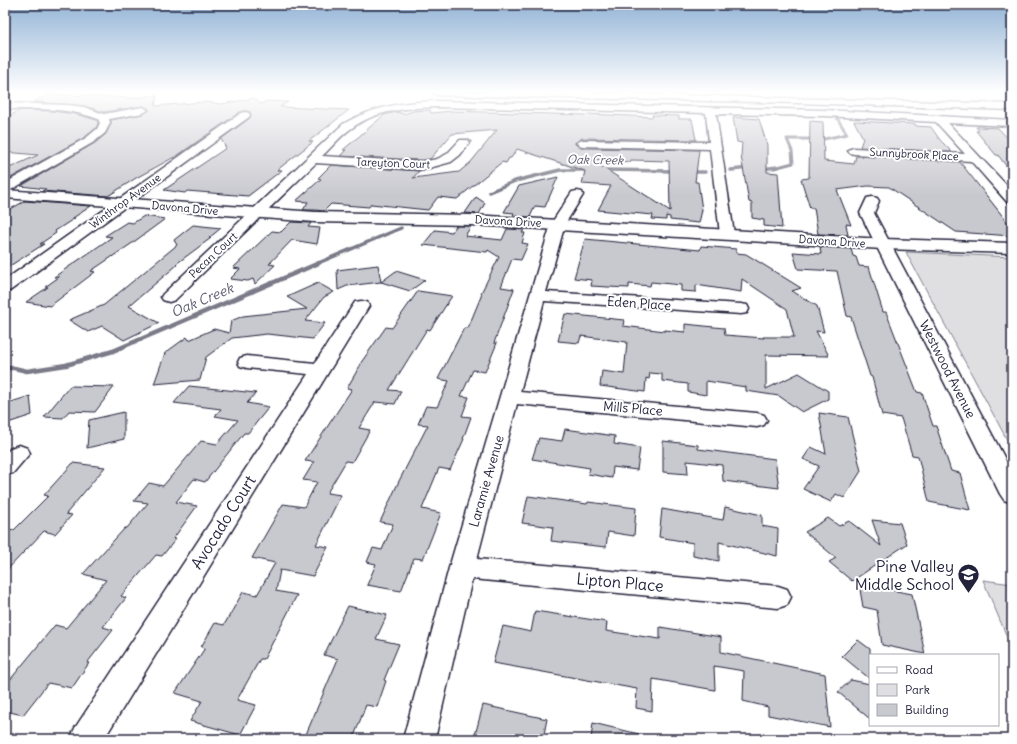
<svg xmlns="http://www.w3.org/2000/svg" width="1017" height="744" viewBox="0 0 1017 744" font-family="Delius,sans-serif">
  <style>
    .green { fill: #dfdfe2; stroke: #80808e }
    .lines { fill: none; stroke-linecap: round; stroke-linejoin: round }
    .stream-far2 { stroke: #7a7a88; stroke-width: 3 }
    .stream-far1 { stroke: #7a7a88; stroke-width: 3.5 }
    .stream { stroke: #7a7a88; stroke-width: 4.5 }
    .building { fill: #c8c8cf; stroke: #22223b; fill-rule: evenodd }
    .street-casing { stroke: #22223b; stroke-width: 3 }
    .secondary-casing { stroke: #22223b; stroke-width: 3 }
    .highway-casing { stroke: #22223b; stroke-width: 3 }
    .street { fill: #fff; fill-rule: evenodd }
    .secondary { fill: #fff; fill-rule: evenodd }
    .highway { fill: #fff; fill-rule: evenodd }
    .labels { text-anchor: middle; stroke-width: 4; stroke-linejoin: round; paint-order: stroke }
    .far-street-label { font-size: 11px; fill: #22223b; stroke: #fff }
    .far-water-label { font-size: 12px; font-style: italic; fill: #5c5c6f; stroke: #fff }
    .street-label { font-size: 13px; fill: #22223b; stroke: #fff }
    .water-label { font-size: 14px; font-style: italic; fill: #5c5c6f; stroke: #fff }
    .near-street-label { font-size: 16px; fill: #22223b; stroke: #fff }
    .near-poi-label { font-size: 16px; fill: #22223b; stroke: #fff; text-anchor: end }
  </style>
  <rect width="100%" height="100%" fill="#fff"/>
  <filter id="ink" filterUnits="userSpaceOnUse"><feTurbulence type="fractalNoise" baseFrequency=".025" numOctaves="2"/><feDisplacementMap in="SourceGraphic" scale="8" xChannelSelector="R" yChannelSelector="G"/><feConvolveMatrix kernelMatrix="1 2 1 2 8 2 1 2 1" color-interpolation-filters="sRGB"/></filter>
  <g filter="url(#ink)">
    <g class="green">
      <path d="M906,252L1012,257V449L910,260Z"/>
      <path d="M983,580L1012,584V649Z"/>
    </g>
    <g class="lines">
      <path class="stream-far2" d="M774,168L793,163L792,151L787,139H824L847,134L837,118"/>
      <g class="stream-far1">
        <path d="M761,169L778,167"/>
        <path d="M602,170L676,171"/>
        <path d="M731,170L749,168"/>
        <path d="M690,172H705"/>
        <path d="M489,192L515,181L560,170H588"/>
        <path d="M316,264L401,228"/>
      </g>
      <path class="stream" d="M5,368H14L27,371L66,365L113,351L319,263"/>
    </g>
    <g class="building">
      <path d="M48,94L132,98L157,95L155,106L204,102L222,104L254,98L261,104L267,101L288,102L280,107L349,110L309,141L313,142L277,170H282L248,196L187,191L185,193L164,190L226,148L221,139L250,118V112L245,111L240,112L178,155L136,178L108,196L42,191L46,189L21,186L95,143L106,134L111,124V120L143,114L149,109L143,106L104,112L84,106L34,102Z"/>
      <path d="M20,110L52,111L75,114L97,120L98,123L96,128L85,137L5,181V170L38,155L5,152V119Z"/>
      <path d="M430,110L431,113L452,111L586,115L587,114L653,117L652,115L679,116V119H692L696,140L582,138L575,144L582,148L699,150L695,182H698L702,210L699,223L670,220V217L666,216V220L652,219L653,215L598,210L611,186L582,184L585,171L517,149L511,158H509L506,163L502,162L457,199L438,197L428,210L371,204L369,207L331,204L324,211L315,210H303L308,202L296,201L321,179L318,178L331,165L419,171L413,178L459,172L471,162L497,130L452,134L430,159L422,160L340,156L346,150H343L384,115L397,112L404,114L413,111ZM590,159L630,162L631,160L669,161L670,211Z"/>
      <path d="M733,117L759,119L767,145V172L778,173L782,228L764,226V220L752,218V203L749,202L741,156L742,143L737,142Z"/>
      <path d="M810,121L823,122L824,161L854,164L856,156L960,162L1012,228V236L956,232L889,187L868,186L837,190L851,225L846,224L848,235L818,234L814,208H810L801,179L809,178Z"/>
      <path d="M854,121L915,124L916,126L931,127L940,140L952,152L860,147L863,138Z"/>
      <path d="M976,127L998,128L1012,143V174L998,155H996L976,131H979Z"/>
      <path d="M558,177L545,207L535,206L530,217L513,216L514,213L504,212L519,186Z"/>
      <path d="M476,197L485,203L479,214L465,213Z"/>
      <path d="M25,201L91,206L73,218H75L55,231L56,233L40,244H44L5,269V212Z"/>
      <path d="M144,216L165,219L131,244L91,271L95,272L50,306L26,302L48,287H45L59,277H54L112,237L105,236L127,222L133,223Z"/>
      <path d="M291,222L311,223L308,227L320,228L317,244L292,240L269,264L275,265L255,284L253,279L248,281L230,279L240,269L233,268L272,231L281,232Z"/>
      <path d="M193,225L221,228L209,238H211L176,264L177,265L129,306L159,323L124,340L102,326L88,332L69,320L104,305L177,245L174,240Z"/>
      <path d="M456,226H471L465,236L502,240L507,229L524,230L522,233H525L522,243L528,244L521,260L512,259L501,287L514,289L494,343H497L485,372L473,370L461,396L469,397L462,416L471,417L463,439H464L450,470L439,468L422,509L441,513L423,559L414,558L401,591L367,585L376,564L367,562L373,548L382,550L393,524L380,522L399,481L428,425L418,424L426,406L437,407L449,381L438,379L464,328H468L482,294L481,293L499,257L488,250L487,252L423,245L435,230L452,232Z"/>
      <path d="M585,239L700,250L701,246L736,249V253L746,254L801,288L792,291L817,306L824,332L816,331L829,356L766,355V389L799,373L828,391V399L802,412L779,396L746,391V387L706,381V395L688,392V384L662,381V374L650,373L649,379L646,378L645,392L600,386L602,371L624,374L627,342L581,336L579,343L558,341L565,314L624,320L623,326L665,331V330L685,332V324L724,328L725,335L764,338L763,337H794L787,309L742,279L741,292L696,285V292L681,291V285L651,282L650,286L629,284V288L608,287L591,286L592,280L574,278Z"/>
      <path d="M820,247L851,249L853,256L856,257L859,266L869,267L883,312H886L917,392L922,393L933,426H936L951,471L960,473L970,510L929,502L918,456L912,455L901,418L882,415L872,377L870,376L851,317L847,316L837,271L798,269L793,252L821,254Z"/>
      <path d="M378,265L381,282L396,271L425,280L410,291L381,282L347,286L338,290L337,270Z"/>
      <path d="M318,283L334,292L324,297L305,321L325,323L313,339L267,334L232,338L206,357L200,380L154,384L165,353L187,337L189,340L214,329L229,333L231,321L243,316L307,309L287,297Z"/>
      <path d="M418,291L452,296L430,330L427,329L389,390L401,391L395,404L375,402L359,428L370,430L352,462L346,461L327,493L341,495L316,545L328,547L313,576L280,570L276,591L297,595L264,659H260L237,700L256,705L240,735L190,721L202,701L175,693L205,648L201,647L215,623L224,625L243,592L257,595L275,563L252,558L283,504L304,507L317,482L303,480L314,462L305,461L352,389L347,388L361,364H360L386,327L392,328Z"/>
      <path d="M70,386L114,387L95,412L69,411L63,418L44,417Z"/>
      <path d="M189,386L256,393L247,403L269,407L248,433H244L205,482L194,479L176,502L197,506L173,539H176L162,556L156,555L121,596L126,598L103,627L113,630L87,663H89L72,688L48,683L23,715L5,711V686L55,625L66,628L106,580L83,574L125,528H127L148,503L134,501L149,483L163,486L201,441L217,444L238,420L215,416L221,409L174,403Z"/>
      <path d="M30,396L32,415L5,424V404Z"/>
      <path d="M124,412V439L87,448L89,420Z"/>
      <path d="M819,413L848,417L861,471L844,498L836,494L831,502L803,489L819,466L803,459L811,447L826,454Z"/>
      <path d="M565,429L615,436L614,444L640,448L637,470L613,467L612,478L588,474L590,468L532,459L539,438L562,441Z"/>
      <path d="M663,441L698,445V449L775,459L779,488L723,481L722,465L687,461L688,474L663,472Z"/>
      <path d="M73,463L105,467L66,514L72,515L55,534L44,531L5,572V528L14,530L48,496L44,495Z"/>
      <path d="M528,496L587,504L588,502L636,508L634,536L608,532L606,547L551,541L553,527L522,523Z"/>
      <path d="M725,507L762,515V526L778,529L777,556L719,542V561L693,556V543L659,537L662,509L723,520Z"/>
      <path d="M828,518L839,526L849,521L881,546L872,520L900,523L907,544L852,581L829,562L836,558L805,532Z"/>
      <path d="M859,584L912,594L925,654L882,645L877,610L863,607Z"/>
      <path d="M348,606L387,615L376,639L399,644L384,680L386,681L377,707L366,705L353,739H304L338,659L324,655Z"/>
      <path d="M535,611L607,622L606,631L660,639V627L721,637V652L825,674L830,727L768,715V707L743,701L744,671L714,666L715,690L653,679L652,711L636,708L637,689L493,663L503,626L531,632Z"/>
      <path d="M858,640L870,649V679L842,656Z"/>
      <path d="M851,680L870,684V719L838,692Z"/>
      <path d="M483,705L547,719L543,739H474Z"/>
      <path d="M593,723L639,734L638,739H591Z"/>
    </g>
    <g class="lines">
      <defs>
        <g id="street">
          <path d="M436,101L825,110L1012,120V126L948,123L1012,191V203L1007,202L971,161L854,154L850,153L848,151L850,149L854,148L965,154L936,122L825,116L716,114L734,234L732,237L727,238L722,237L720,234L710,149L582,146L576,143L582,140L709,142L706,113L436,107C407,108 376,110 352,128C341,135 332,147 322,156L422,162L437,159L447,154L460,140H468L470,142L460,155L451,162L422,170L316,163L175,300L169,302L163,300L161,297L163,294L343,124C372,107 403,102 436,101Z"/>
          <path d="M5,103L68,105L84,107L104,114L143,107L148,110L143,113L109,119L110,123L105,133L94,142L9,191L5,192V183L86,138L97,129L100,123L98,119C69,107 36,109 5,109Z"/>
          <path d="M245,112L249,113L250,115L249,117L11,290L5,292V280L241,113Z"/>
          <path d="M577,191L582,192L583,195L565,224L546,292L741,304L747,305L749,309L747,313L741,314L544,301L520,392L757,413L764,415L767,420L764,425L757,427L517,404L477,559L778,586L787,589L791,597L787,605L778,608L472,579L435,739H403L449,568L551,224L572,192Z"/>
          <path d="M872,197L877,198L879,201L874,213L1012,472V503L1004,500L1000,494L860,213L867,198Z"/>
          <path d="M361,301L367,302L369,306L104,739H70L75,728L308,374L247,368L240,366L238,362L240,358L247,356L315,363L355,302Z"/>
          <path d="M19,445L27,448L30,453L13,473L5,475V454L11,448Z"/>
        </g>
        <path id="secondary" d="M5,190L315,212L471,215L883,239L1012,243V253L883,249L471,225L315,222L5,198Z"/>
        <path id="highway" d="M432,92H564L1012,104V110L798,103L437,95Z"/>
      </defs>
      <use href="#street" class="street-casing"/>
      <use href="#secondary" class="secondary-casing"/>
      <use href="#highway" class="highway-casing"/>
      <use href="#street" class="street"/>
      <use href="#secondary" class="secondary"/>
      <use href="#highway" class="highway"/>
    </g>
  </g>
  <linearGradient id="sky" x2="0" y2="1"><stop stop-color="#93b4d6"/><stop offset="0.47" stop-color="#fff"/><stop offset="1" stop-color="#fff" stop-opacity="0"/></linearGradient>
  <rect width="1017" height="196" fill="url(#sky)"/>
  <defs>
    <symbol id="school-pin" viewBox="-11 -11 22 30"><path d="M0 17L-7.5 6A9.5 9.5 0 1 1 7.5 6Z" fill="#22223b" stroke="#fff"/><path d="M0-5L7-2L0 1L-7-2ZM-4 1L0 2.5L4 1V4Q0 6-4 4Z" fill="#fff"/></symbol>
  </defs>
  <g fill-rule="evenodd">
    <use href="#school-pin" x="956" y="562" width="25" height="34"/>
  </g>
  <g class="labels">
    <g class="far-street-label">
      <text transform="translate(914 154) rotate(3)" y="4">Sunnybrook Place</text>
      <text transform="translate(393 163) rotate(2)" y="4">Tareyton Court</text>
      <text transform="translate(125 201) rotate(-36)" y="4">Winthrop Avenue</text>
      <text transform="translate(185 208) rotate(5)" y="4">Davona Drive</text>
      <text transform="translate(508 221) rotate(3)" y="4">Davona Drive</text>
      <text transform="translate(832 241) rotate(4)" y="4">Davona Drive</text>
      <text transform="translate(213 255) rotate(-43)" y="4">Pecan Court</text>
    </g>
    <g class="far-water-label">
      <text transform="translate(595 160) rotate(1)" y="4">Oak Creek</text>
    </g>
    <g class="street-label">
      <text transform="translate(639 303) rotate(4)" y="5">Eden Place</text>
      <text transform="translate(948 369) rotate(63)" y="5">Westwood Avenue</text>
      <text transform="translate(633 408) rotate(5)" y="5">Mills Place</text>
      <text transform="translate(486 481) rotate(-74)" y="5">Laramie Avenue</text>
    </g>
    <g class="water-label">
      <text transform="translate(202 300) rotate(-23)" y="5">Oak Creek</text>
    </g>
    <g class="near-street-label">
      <text transform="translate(223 522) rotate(-58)" y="6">Avocado Court</text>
      <text transform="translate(620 582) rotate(5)" y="6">Lipton Place</text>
    </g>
    <g class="near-poi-label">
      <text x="954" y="572">Pine Valley<tspan x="954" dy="18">Middle School</tspan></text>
    </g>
  </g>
  <rect width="1017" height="744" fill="none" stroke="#fff" stroke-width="20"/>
  <rect x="10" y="10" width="997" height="724" fill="none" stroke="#22223b" stroke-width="1.5" filter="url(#ink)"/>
  <rect x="869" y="654" width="130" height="72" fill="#ffffff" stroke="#a7a7b1"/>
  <rect x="877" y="667" width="20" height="6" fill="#ffffff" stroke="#a7a7b1"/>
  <text x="905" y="674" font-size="12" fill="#22223b">Road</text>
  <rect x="877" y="684" width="20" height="12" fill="#dfdfe2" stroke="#a7a7b1"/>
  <text x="905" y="694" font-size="12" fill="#22223b">Park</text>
  <rect x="877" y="704" width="20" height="12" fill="#c8c8cf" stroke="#a7a7b1"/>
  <text x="905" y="714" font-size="12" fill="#22223b">Building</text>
</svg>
